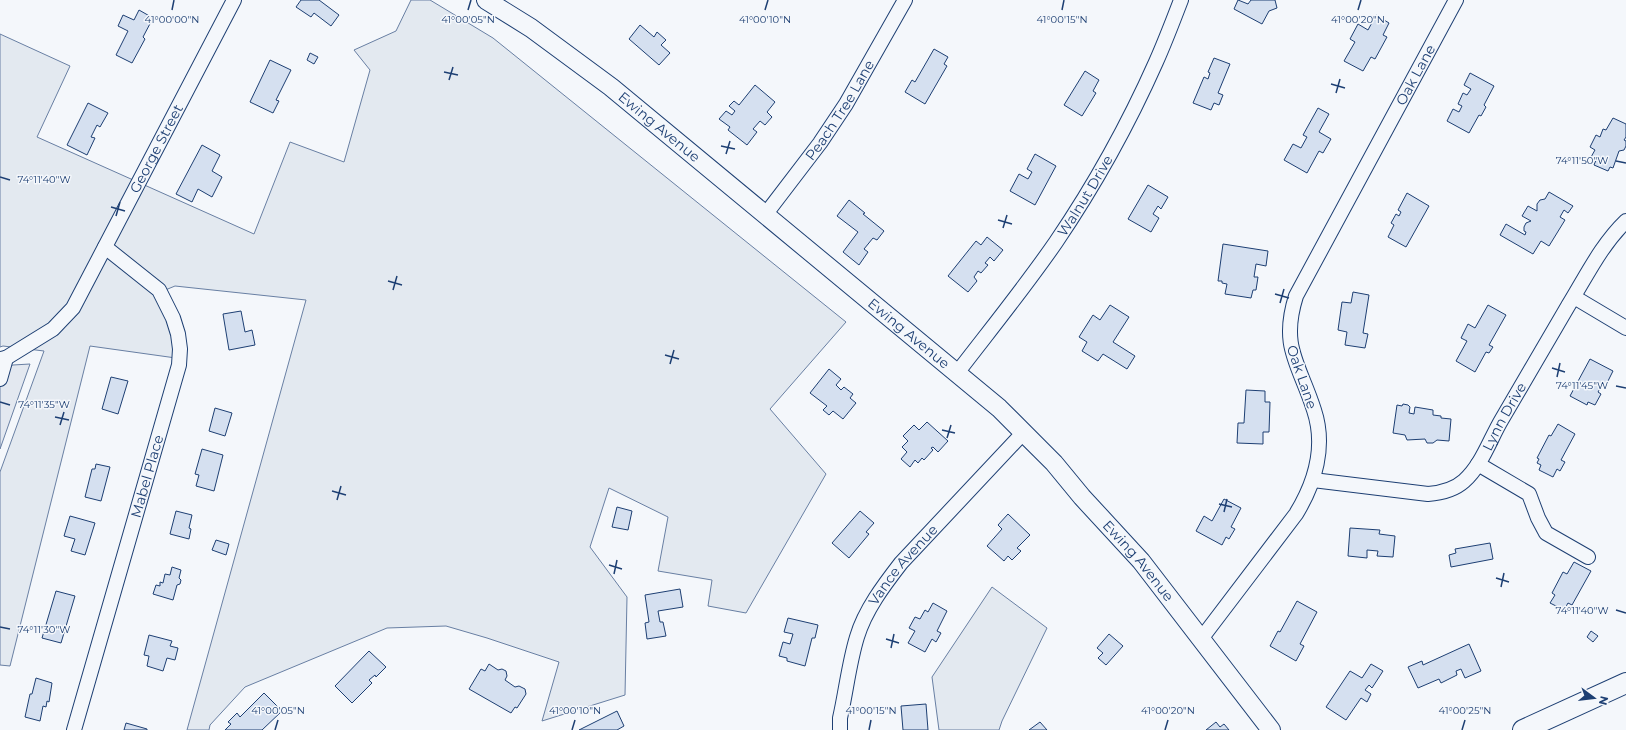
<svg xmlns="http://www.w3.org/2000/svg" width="1626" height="730" viewBox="0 0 1626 730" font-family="Montserrat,sans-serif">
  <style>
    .green { fill: #e3e9f0; stroke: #687fa3 }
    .parking { fill: #e3e8f0; stroke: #687fa3 }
    .building { fill: #d5e0f0; stroke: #1d3f73 }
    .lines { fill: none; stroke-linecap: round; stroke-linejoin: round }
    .minor-casing { stroke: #1d3f73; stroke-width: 16 }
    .major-casing { stroke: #1d3f73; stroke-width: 20 }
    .highway-casing { stroke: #1d3f73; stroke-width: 22 }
    .minor { stroke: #f4f7fb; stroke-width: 14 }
    .major { stroke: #f4f7fb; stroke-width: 18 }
    .highway { stroke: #f4f7fb; stroke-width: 20 }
    .ticks { fill: none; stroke: #1d3f73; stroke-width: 1.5 }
    .labels { text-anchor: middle; stroke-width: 3; stroke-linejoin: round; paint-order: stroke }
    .street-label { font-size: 14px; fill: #1d3f73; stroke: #f4f7fb }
    .ticks-label { font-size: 10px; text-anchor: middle; fill: #1d3f73; stroke: #f4f7fb; stroke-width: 3; stroke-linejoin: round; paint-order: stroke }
  </style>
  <rect width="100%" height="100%" fill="#f4f7fb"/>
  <g class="green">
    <path d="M411,0H430L493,38L846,322L770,409L826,474L746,613L708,606L712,580L658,571L668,517L609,488L590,547L627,597L625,695L542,721L559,662L487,638L446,626L387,628L245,687L210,725L209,730H187L306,300L175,286L158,293L183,359L90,346L10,666L0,665V472L44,351L3,346L0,347V34L70,66L37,137L254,234L290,142L344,162L370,70L354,50L396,31Z"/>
    <path d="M992,587L1047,628L1002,721L999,730H939L932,677Z"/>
  </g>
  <path class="parking" d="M30,364L0,449V369L13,365Z"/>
  <g class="building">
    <path d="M301,0H319L339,15L331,26L314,13L311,17L296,7Z"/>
    <path d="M1238,0L1248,4L1251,0H1275L1277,8L1269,11L1262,24L1234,9Z"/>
    <path d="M139,10L153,18L143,37L145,39L132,63L116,55L128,31L118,26L123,15L134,20Z"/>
    <path d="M1376,15L1389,23L1383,35L1387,37L1375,59L1371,57L1363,71L1344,61L1355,42L1350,39L1358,24L1368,30Z"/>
    <path d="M640,25L654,37L657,32L666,40L661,45L670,53L659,65L629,39Z"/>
    <path d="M934,49L948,57L944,64L947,66L925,104L905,92L912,80L915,82Z"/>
    <path d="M310,53L318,57L314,64L307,60Z"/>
    <path d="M1214,58L1230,64L1218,93L1223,95L1219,105L1214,103L1211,110L1193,103L1204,77L1208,79L1210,73L1208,72Z"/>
    <path d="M270,60L291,70L276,100L279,101L273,113L250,102Z"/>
    <path d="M1085,71L1099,80L1093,91L1096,93L1082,116L1064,105Z"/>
    <path d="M1470,73L1494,86L1484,105L1486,107L1481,116L1479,115L1469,133L1447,121L1453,109L1459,112L1462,106L1458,104L1463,93L1467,95L1471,89L1464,85Z"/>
    <path d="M755,85L775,102L767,112L772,117L765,125L760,121L753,129L757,132L747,145L728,130L730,127L719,119L726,111L732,115L735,111L729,106L734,101L739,105Z"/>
    <path d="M88,103L108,113L100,127L97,125L91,137L95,138L87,155L67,145Z"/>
    <path d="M1318,108L1329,114L1319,132L1331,139L1323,153L1319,151L1307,173L1284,160L1293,144L1301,148L1307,137L1303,135Z"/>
    <path d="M1613,118L1626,124V137L1624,140L1626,141V146L1624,150L1619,151L1613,168L1610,167L1608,171L1594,165L1596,160L1591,157L1595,150L1590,147L1596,135L1600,137L1603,129L1606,130Z"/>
    <path d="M202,145L220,155L212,171L222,177L212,197L198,189L192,202L176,194Z"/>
    <path d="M1035,154L1056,166L1035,205L1010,191L1019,174L1028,179L1032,172L1027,169Z"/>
    <path d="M1148,185L1168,197L1161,209L1158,206L1153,214L1159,218L1151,232L1128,219Z"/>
    <path d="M1549,192L1573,206L1568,213L1564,210L1560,217L1565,220L1549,246L1541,241L1533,254L1500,235L1506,224L1525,235L1526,232L1524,231V227L1526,223L1531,221L1522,216L1528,206L1537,211V204L1540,200L1545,199Z"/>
    <path d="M1407,193L1429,206L1406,247L1388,237L1394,225L1391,223L1396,214L1399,216L1401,212L1398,210Z"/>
    <path d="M849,200L865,213L863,214L884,231L877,240L873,238L864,249L868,252L859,265L843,252L858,232L837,216Z"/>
    <path d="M987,237L1003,250L994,261L990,257L985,263L988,265L981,273L978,271L974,277L977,281L968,292L948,276L976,241L981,245Z"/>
    <path d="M1223,244L1268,251L1266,266L1256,264L1254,277H1258L1256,290H1253L1251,298L1225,294L1227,284L1222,283V281H1218Z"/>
    <path d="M1353,292L1369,295L1363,333L1368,334L1365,348L1345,345L1347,332L1338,330L1342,302L1351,303Z"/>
    <path d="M1110,305L1129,317L1113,342L1135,356L1127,369L1103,354L1098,361L1082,351L1087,342L1079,337L1093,315L1100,320Z"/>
    <path d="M1488,305L1506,315L1489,345L1493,347L1489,353L1486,352L1475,372L1456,361L1467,341L1461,338L1468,324L1475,328Z"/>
    <path d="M241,311L245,332L252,330L255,345L229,350L223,314Z"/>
    <path d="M1590,359L1613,371L1605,387L1602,385L1598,392L1601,394L1595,405L1588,402L1587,405L1570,396Z"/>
    <path d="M829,369L841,379L836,385L841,390L844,387L853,394L850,398L856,403L843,419L833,411L829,415L823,410L827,406L810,393Z"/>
    <path d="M111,377L128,381L118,414L102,409Z"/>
    <path d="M1246,390L1265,391V402H1270L1269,432H1263V444L1237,443L1238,423H1244Z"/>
    <path d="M1403,404L1408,405L1410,407L1409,413L1414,414L1415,407L1433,410V415L1441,416V418L1451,419L1449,441L1437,440L1433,443H1427L1425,439L1407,440L1405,435L1393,433L1397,405L1402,406Z"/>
    <path d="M215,408L232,413L225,436L209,431Z"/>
    <path d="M927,422L948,441L938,452L933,447L931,448L933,450L924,460L922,458L918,463L915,460L910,467L901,459L907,452L902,447L908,441L903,436L914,425L919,430Z"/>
    <path d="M1558,424L1575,434L1561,460L1565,462L1560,471L1557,469L1553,477L1539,470L1541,465L1537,463L1539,459L1537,458L1549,435L1551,436Z"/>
    <path d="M202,449L223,455L214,491L196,486L199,475L195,474Z"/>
    <path d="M96,464L110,467L101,501L85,497L92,469H95Z"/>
    <path d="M1224,499L1241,508L1231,527L1235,529L1229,539L1226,537L1222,545L1196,531L1204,516L1212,521Z"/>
    <path d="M617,507L632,511L628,530L612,527Z"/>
    <path d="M176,511L192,515L189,528L191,529L189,539L170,534Z"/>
    <path d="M860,511L874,523L866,532L869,534L849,558L832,543Z"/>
    <path d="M1008,514L1030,535L1017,548L1021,551L1012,560L1008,556L1004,561L987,546L1002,529L998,525Z"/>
    <path d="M70,516L95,523L85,555L71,551L75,539L64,536Z"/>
    <path d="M1350,528L1380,530L1379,534L1395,536L1393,557L1377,556L1378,551L1367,550V558L1348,556Z"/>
    <path d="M216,540L229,544L226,555L212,550Z"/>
    <path d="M1490,543L1493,559L1451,567L1449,555L1456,553L1455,549Z"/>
    <path d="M1574,562L1591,571L1572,605L1568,603L1564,610L1550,603L1555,595L1552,593L1563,572L1567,574Z"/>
    <path d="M172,567L181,570L179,578L181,580L180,584L177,585L173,600L153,594L156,585L160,586V582L163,583L165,574L170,575Z"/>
    <path d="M680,589L683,607L658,611L660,622H663L666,636L647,639L645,623L649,622L645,595Z"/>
    <path d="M56,591L75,596L61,643L42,638Z"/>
    <path d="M1297,601L1317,612L1300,644L1304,646L1296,661L1270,646L1278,631L1280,632Z"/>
    <path d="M933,603L947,611L937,631L941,633L936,642L932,639L925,652L908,643L915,631L909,628L915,617L920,619L925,610L928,612Z"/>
    <path d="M788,618L818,625L815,638H812L805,666L787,661V658L779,656L783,642L790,644L793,634L784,632Z"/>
    <path d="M1591,631L1598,636L1593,642L1587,637Z"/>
    <path d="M1109,634L1123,646L1106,665L1098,658L1103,653L1097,648Z"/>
    <path d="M149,635L172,641L170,646L178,648L175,660L167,658L163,671L147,666L149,656L144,655Z"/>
    <path d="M1469,644L1481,671L1465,678L1461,669L1456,671L1457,675L1441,683L1439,679L1418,688L1408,667L1422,661L1423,665Z"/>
    <path d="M369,651L386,667L376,677L375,675L369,680L372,683L352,703L335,686Z"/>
    <path d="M489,664L498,670L502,669L506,671L507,676L505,680L515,687L519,686L525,689L526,694L517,708L515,707L511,713L469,689L481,669L485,671Z"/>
    <path d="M1371,664L1383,671L1372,688L1369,685L1365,690L1371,694L1367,702L1361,698L1346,720L1326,707L1350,671L1362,678Z"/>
    <path d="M36,678L52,683L49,702L47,701L46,707L43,706L40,721L25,717L30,694H32Z"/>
    <path d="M264,693L282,711L262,730H225L231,724L228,722L237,713L240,717Z"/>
    <path d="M926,704L928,730H903L901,706Z"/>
    <path d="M617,711L624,726L617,730H579Z"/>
    <path d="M1040,722L1047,730H1029Z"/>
    <path d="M1216,722L1220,727L1224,724L1229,730H1206Z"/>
    <path d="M126,723L147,729V730H124Z"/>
  </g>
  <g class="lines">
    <defs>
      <g id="minor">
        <path id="s1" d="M765,215L820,143L846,104L905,0"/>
        <path d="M1574,297L1626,328"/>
        <path id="s2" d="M6,358L53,329L73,308L234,0"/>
        <path d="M0,359L6,358L0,379"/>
        <path id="s3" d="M957,373C990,330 1025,287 1056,242C1094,186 1128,125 1156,62C1165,42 1173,21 1181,0"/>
        <path d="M1478,464L1529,494L1538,518L1546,533L1588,557"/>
        <path id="s4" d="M1313,480L1428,494C1441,493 1454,490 1464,481C1482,465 1490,439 1502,419C1524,381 1546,344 1568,306C1586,277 1601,245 1626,221"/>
        <path id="s5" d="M1201,639L1296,514C1315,483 1326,446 1314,410C1299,363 1280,347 1296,296L1456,0"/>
        <path id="s6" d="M74,730L179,365L180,349L178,334L173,318L159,290L105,247"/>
        <path id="s7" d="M840,730V718C846,692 849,663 857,637C865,610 884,585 901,563L1024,432"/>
      </g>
      <g id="major">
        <path id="s8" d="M486,0L531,28L611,87L999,408L1054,463L1082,497L1141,561L1271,730"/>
      </g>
      <path id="highway" d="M1523,730L1626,683"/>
    </defs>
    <use href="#minor" class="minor-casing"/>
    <use href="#major" class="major-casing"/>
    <use href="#highway" class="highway-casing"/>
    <use href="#minor" class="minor"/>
    <use href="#major" class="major"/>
    <use href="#highway" class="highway"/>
  </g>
  <path class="ticks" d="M172,10L174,0M468,10L471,0M765,10L768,0M1062,10L1064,0M1358,10L1361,0M444,72L458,75M449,80L453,67M1331,84L1345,88M1336,93L1340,79M721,146L735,149M726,154L730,141M1616,161L1626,163M0,177L10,180M111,207L125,211M116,216L120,202M998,220L1012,224M1003,228L1007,215M388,281L402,285M393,290L397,276M1275,294L1289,298M1280,303L1284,289M665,355L679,359M670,364L674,350M1552,368L1565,372M1557,377L1560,363M1616,386L1626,388M0,402L10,405M55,417L69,420M60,425L64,412M942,430L955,433M947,438L951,425M332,491L346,495M337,500L341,486M1219,504L1232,507M1224,512L1227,499M609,565L622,569M614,574L617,560M1496,578L1509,582M1501,587L1504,573M1616,610L1626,613M0,627L10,629M886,639L899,643M891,648L894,634M275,730L278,720M572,730L575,720M869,730L871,720M1165,730L1168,720M1462,730L1465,720"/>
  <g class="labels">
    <g class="street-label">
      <text dy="5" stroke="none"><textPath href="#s5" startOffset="636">Oak Lane</textPath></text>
      <text dy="5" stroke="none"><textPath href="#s1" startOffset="129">Peach Tree Lane</textPath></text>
      <text dy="5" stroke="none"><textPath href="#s8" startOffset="215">Ewing Avenue</textPath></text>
      <text dy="5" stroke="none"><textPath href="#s2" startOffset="264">George Street</textPath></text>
      <text dy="5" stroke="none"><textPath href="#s3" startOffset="219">Walnut Drive</textPath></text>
      <text dy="5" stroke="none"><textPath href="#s8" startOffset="539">Ewing Avenue</textPath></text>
      <text transform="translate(1302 377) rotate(71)" y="5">Oak Lane</text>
      <text dy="5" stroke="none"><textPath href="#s4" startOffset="231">Lynn Drive</textPath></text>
      <text dy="5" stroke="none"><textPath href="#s6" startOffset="264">Mabel Place</textPath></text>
      <text dy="5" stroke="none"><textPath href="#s8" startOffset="863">Ewing Avenue</textPath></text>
      <text dy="5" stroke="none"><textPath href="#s7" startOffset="181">Vance Avenue</textPath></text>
    </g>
  </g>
  <g class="ticks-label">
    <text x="172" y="23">41°00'00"N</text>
    <text x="468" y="23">41°00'05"N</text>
    <text x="765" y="23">41°00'10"N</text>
    <text x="1062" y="23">41°00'15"N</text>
    <text x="1358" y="23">41°00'20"N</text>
    <text x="1582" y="164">74°11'50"W</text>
    <text x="44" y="183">74°11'40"W</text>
    <text x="1582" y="389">74°11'45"W</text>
    <text x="44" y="408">74°11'35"W</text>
    <text x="1582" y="614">74°11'40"W</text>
    <text x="44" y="633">74°11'30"W</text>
    <text x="278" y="714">41°00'05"N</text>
    <text x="575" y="714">41°00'10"N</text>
    <text x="871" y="714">41°00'15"N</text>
    <text x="1168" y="714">41°00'20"N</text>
    <text x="1465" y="714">41°00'25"N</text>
  </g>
  <g transform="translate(1594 698) rotate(105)" stroke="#f4f7fb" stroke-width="3" paint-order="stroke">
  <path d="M0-3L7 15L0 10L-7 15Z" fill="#1d3f73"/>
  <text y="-6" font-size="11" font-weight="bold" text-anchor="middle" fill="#1d3f73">N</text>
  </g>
</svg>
